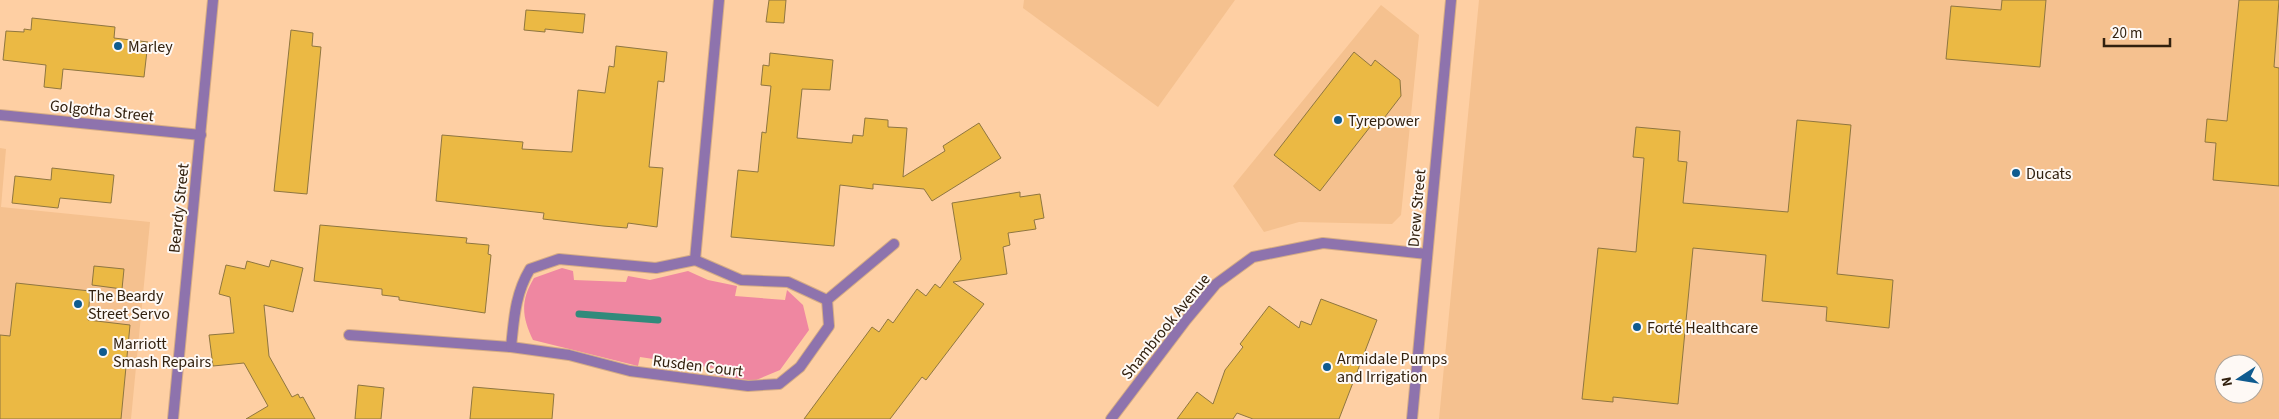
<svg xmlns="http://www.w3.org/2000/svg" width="2279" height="419" viewBox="0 0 2279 419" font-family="'Source Sans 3',sans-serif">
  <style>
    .built { fill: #f5c18f; fill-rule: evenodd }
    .green { fill: #ef87a1 }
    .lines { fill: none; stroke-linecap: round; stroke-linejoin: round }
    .stream { stroke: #318a7b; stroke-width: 7 }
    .building { fill: #ebb944; stroke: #8f7640 }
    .minor-casing { stroke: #d5ac85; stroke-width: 12 }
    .minor { stroke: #8e73ad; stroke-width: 10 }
    .poi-dot { fill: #0f5b8f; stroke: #fef9f5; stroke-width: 2 }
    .labels { text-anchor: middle; stroke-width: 4; stroke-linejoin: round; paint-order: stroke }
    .poi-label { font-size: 16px; fill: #32210f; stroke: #fef9f5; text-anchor: start }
    .street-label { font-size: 16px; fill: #32210f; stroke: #fef9f5 }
  </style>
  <rect width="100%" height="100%" fill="#fecfa3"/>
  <g class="built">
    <path d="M1024,0H1235L1158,107L1023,8Z"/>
    <path d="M1479,0H2279V419H1439ZM2224,364H2254V394H2224Z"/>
    <path d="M1381,5L1419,35L1401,215L1392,224L1299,222L1264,232L1233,186Z"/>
    <path d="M0,148L6,149L1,207L150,222L131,419H0Z"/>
  </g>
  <path class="green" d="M562,268L573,271L574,280L626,282L628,276L650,280L688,271L708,280L737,286L735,296L785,300L787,290L803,305L809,330L780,370L754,381L715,375L714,368L640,357L638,366L533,340C522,317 520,301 534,278Z"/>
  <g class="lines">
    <path class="stream" d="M579,314L658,320"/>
  </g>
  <g class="building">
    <path d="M769,0H786L784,23L766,22Z"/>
    <path d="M2002,0H2046L2040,67L1946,59L1951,6L2001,10Z"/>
    <path d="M2239,0H2279L2274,67L2279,68V186L2213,180L2216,143L2205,142L2207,119L2227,121Z"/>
    <path d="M526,10L585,14L583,33L545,29V32L524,30Z"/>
    <path d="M32,18L115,27L114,38L148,42L144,77L63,69L61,89L44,87L46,65L3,60L6,31L24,32V29L31,30Z"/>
    <path d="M291,30L313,33L312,46L321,47L307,194L274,191Z"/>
    <path d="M616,46L667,52L664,82L658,81L649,167L663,168L657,227L628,223L627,228L603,226L543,219L544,213L436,201L442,135L523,142L522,149L572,152L578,90L605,93L609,66L614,67Z"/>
    <path d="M1354,52L1371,66L1375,60L1400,80L1401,96L1381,122L1377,118L1320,191L1274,155Z"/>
    <path d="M770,53L833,60L830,90L802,89L797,138L852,143L853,135L863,136L865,118L888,120V127L907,128L903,177L945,151L943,146L979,123L1001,158L932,201L924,189L873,184V189L840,185L834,246L731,237L738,170L758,172L762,132L766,133L771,86L761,85L763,65L769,66Z"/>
    <path d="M1797,120L1851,125L1837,274L1893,280L1889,328L1826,321L1827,307L1762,301L1766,255L1693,248L1678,404L1613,397V402L1582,399L1598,248L1636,252L1644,158L1633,157L1636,127L1680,131L1678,161L1687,162L1683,203L1788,212Z"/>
    <path d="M52,168L114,175L111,203L60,198L58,208L12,203L15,176L51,180Z"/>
    <path d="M1020,192V197L1040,194L1044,218L1034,220L1036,229L1008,233L1010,245L1003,247L1007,274L953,282L984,304L926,380L922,377L890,419H804L872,327L879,332L888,319L893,323L917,289L926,296L935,284L940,288L961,259L952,203Z"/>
    <path d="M320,225L467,238L466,243L489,245L488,254L491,255L485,313L399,300V297L382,295V289L314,281Z"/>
    <path d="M271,260L303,268L293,312L264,305L269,356L292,397L298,394L300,398L303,397L315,419H246L268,406L244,363L213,366L209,335L234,333L230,297L219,294L226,265L245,269L247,261L269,267Z"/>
    <path d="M94,266L124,269L122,289L92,285Z"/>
    <path d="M16,283L90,291L88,320L130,325L121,419H0V335L10,336Z"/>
    <path d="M1321,299L1377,320L1339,419H1253L1237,413L1233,419H1177L1197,392L1213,404L1225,370L1243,347L1240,344L1269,306L1299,328L1301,321L1311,325Z"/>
    <path d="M358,385L384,388L381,419H355Z"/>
    <path d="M473,387L554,394L552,419H470Z"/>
  </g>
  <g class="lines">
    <defs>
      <g id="minor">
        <path d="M0,115L201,135"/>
        <path d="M695,260L719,0"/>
        <path d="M827,300L894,244"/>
        <path d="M349,335L511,347L569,355L630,371L748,386L779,384L800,367L829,326L827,300"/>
        <path d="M511,347C514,319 515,294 530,269L559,259L656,268L695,260L741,280L788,282L827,300"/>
        <path d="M173,419L213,0"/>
        <path d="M1111,419L1186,320L1216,284L1253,257L1323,243L1427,254"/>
        <path d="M1412,419L1451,0"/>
      </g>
    </defs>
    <use href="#minor" class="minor-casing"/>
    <use href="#minor" class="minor"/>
  </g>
  <g class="poi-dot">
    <circle cx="118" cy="46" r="5"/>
    <circle cx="1338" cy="120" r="5"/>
    <circle cx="2016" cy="173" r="5"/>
    <circle cx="78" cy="304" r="5"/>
    <circle cx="1637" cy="327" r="5"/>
    <circle cx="103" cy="352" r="5"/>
    <circle cx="1327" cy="367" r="5"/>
  </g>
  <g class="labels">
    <g class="poi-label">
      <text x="128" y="52">Marley</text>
      <text x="1348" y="126">Tyrepower</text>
      <text x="2026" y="179">Ducats</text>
      <text x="88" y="301">The Beardy<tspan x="88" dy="18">Street Servo</tspan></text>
      <text x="1647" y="333">Forté Healthcare</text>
      <text x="113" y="349">Marriott<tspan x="113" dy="18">Smash Repairs</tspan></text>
      <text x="1337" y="364">Armidale Pumps<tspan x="1337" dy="18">and Irrigation</tspan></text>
    </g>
    <g class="street-label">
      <text transform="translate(102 110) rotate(6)" y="6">Golgotha Street</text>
      <text transform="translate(178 208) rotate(-84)" y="6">Beardy Street</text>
      <text transform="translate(1416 208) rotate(-85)" y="6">Drew Street</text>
      <text transform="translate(1165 326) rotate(-51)" y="6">Shambrook Avenue</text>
      <text transform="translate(698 365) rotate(7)" y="6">Rusden Court</text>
    </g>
  </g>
  <g transform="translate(2239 379) rotate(258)"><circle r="24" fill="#fef9f5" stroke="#aca399"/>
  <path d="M0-4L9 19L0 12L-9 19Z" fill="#0f5b8f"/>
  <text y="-8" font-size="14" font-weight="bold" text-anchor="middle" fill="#32210f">N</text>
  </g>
  <path d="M2104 38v8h66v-8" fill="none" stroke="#32210f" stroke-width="2.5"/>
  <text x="2112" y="38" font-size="15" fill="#32210f" stroke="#fef9f5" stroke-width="4" paint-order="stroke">20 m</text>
</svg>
